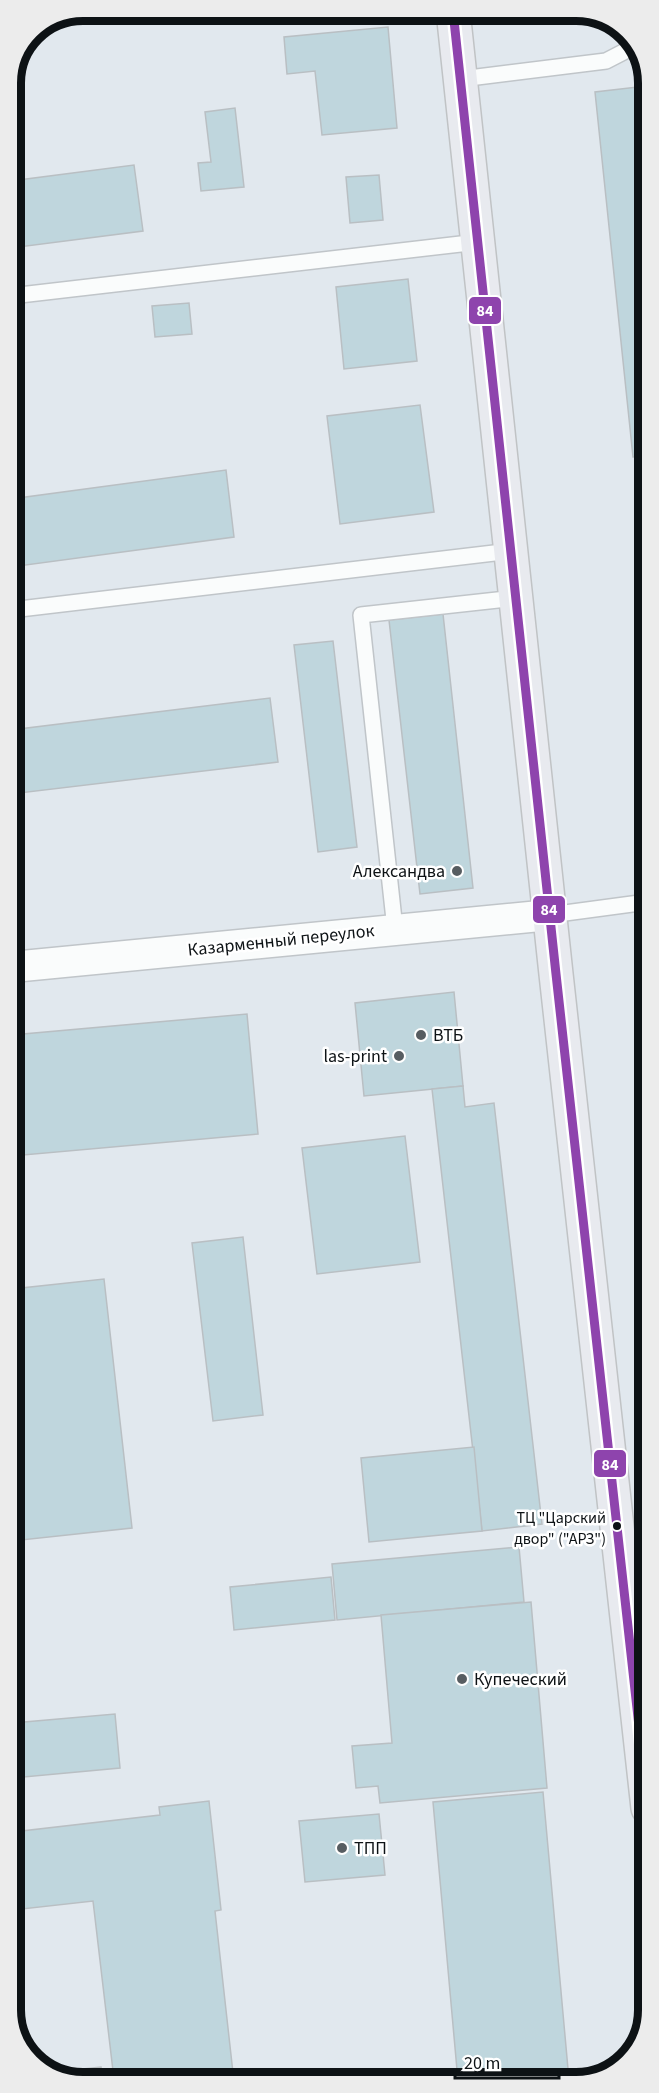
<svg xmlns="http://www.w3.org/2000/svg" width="659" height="2093" viewBox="0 0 659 2093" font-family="'Source Sans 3',sans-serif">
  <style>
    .building { fill: #bfd6dd; stroke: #b9bfc3; stroke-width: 1.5 }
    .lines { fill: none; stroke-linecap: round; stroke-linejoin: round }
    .service-casing { stroke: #c0c5c9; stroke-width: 18 }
    .minor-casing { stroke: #c0c5c9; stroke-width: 33 }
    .primary-casing { stroke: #c0c3c5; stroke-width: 36 }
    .service { stroke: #fafcfc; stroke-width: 15 }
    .minor { stroke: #fafcfc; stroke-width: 30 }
    .primary { stroke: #e8eaef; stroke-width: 33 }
    .bus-1-casing { stroke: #fff; stroke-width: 14 }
    .bus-1 { stroke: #8e44ad; stroke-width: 9 }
    .poi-dot { fill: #575d61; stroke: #fff; stroke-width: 2 }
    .bus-dot { fill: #0d1215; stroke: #fff; stroke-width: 2 }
    .labels { text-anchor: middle; stroke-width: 5; stroke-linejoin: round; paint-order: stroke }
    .bus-label { font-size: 16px; fill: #0d1215; stroke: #fff; text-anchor: end }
    .poi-label { font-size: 18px; fill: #0d1215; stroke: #fff; text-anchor: start }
    .street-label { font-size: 18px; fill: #0d1215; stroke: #fff }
    .rim { fill: none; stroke: #0d1215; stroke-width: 8 }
    .line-badge { stroke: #fff; stroke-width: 2 }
    .badge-label { font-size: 16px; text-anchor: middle; font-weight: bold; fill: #fff }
  </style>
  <rect width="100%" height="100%" fill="#e1e8ee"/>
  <g class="building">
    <path d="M388,27L397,128L322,135L315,71L287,74L284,37Z"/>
    <path d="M646,86L647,456L633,457L595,92Z"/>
    <path d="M235,108L244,187L201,191L198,163L211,162L205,112Z"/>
    <path d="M134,165L143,231L11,248V181Z"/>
    <path d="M379,175L383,220L350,223L346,177Z"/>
    <path d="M408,279L417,361L344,369L336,287Z"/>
    <path d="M189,303L192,334L155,337L152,306Z"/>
    <path d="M420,405L434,512L340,524L327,416Z"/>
    <path d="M226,470L234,537L11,567V499Z"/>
    <path d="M443,614L473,888L420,894L389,620Z"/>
    <path d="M333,641L357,847L318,852L294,645Z"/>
    <path d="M270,698L278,762L11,794V730Z"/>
    <path d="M454,992L463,1086L364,1096L355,1003Z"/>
    <path d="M247,1014L258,1134L12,1156V1035Z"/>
    <path d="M463,1086L465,1107L494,1103L542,1524L482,1531L432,1089Z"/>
    <path d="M405,1136L420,1262L317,1274L302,1148Z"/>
    <path d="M243,1237L263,1415L213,1421L192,1243Z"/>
    <path d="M104,1279L132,1528L12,1541V1289Z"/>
    <path d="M474,1447L482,1531L369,1542L361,1458Z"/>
    <path d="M519,1547L524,1602L337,1620L332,1564Z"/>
    <path d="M331,1577L335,1620L234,1630L230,1587Z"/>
    <path d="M531,1602L547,1788L380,1803L378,1786L356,1788L352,1746L392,1743L381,1615Z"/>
    <path d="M115,1714L120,1768L13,1778V1723Z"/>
    <path d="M543,1792L569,2080L458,2081L433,1802Z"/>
    <path d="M209,1801L221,1910L215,1911L234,2082H78L54,2072L101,2067L102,2073L113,2071L93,1901L13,1910V1832L160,1815L159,1807Z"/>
    <path d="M379,1814L385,1875L305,1882L299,1821Z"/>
  </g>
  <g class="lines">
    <defs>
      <g id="service">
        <path d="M461,79L606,61L635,46"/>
        <path d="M11,296L478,242"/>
        <path d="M11,610L511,551"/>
        <path d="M550,915L647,902"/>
        <path d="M395,929L361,615L516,598"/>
      </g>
      <path id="minor" d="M12,967L550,915"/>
      <path id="primary" d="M453,11L556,974L648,1808"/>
    </defs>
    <use href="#service" class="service-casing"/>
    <use href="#minor" class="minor-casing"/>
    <use href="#primary" class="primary-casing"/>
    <use href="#service" class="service"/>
    <use href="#minor" class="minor"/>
    <use href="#primary" class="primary"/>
    <defs>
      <path id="bus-1" d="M453,11L556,974L648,1808"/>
    </defs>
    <use href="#bus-1" class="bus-1-casing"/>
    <use href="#bus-1" class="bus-1"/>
  </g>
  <g class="poi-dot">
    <circle cx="457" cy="871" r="6"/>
    <circle cx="421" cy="1035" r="6"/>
    <circle cx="399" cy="1056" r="6"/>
    <circle cx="462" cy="1679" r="6"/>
    <circle cx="342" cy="1848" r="6"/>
  </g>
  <circle class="bus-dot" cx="617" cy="1526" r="5"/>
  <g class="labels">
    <g class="bus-label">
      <text x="606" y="1523">ТЦ "Царский<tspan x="606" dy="21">двор" ("АРЗ")</tspan></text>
    </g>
    <g class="poi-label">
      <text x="445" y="877" text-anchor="end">Александва</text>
      <text x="433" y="1041">ВТБ</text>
      <text x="387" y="1062" text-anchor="end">las-print</text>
      <text x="474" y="1685">Купеческий</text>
      <text x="354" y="1854">ТПП</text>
    </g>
    <g class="street-label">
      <text transform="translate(281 940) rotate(-6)" y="6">Казарменный переулок</text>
    </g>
  </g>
  <path d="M0 0H659V2093H0ZM83 21H576A62 62 0 0 1 638 83V2010A62 62 0 0 1 576 2072H83A62 62 0 0 1 21 2010V83A62 62 0 0 1 83 21Z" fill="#ececec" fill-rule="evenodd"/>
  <path class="rim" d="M83 21H576A62 62 0 0 1 638 83V2010A62 62 0 0 1 576 2072H83A62 62 0 0 1 21 2010V83A62 62 0 0 1 83 21Z"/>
  <g class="line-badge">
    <rect x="468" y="296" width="34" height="29" rx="6" fill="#8e44ad"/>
    <rect x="532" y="895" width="34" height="29" rx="6" fill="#8e44ad"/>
    <rect x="593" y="1449" width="34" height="29" rx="6" fill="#8e44ad"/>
  </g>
  <g class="badge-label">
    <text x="485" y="316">84</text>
    <text x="549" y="915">84</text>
    <text x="610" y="1470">84</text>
  </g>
  <path d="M455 2069v9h104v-9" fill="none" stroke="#0d1215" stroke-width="3"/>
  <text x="464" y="2069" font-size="18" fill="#0d1215" stroke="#ffffff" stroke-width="4.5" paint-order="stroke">20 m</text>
</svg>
